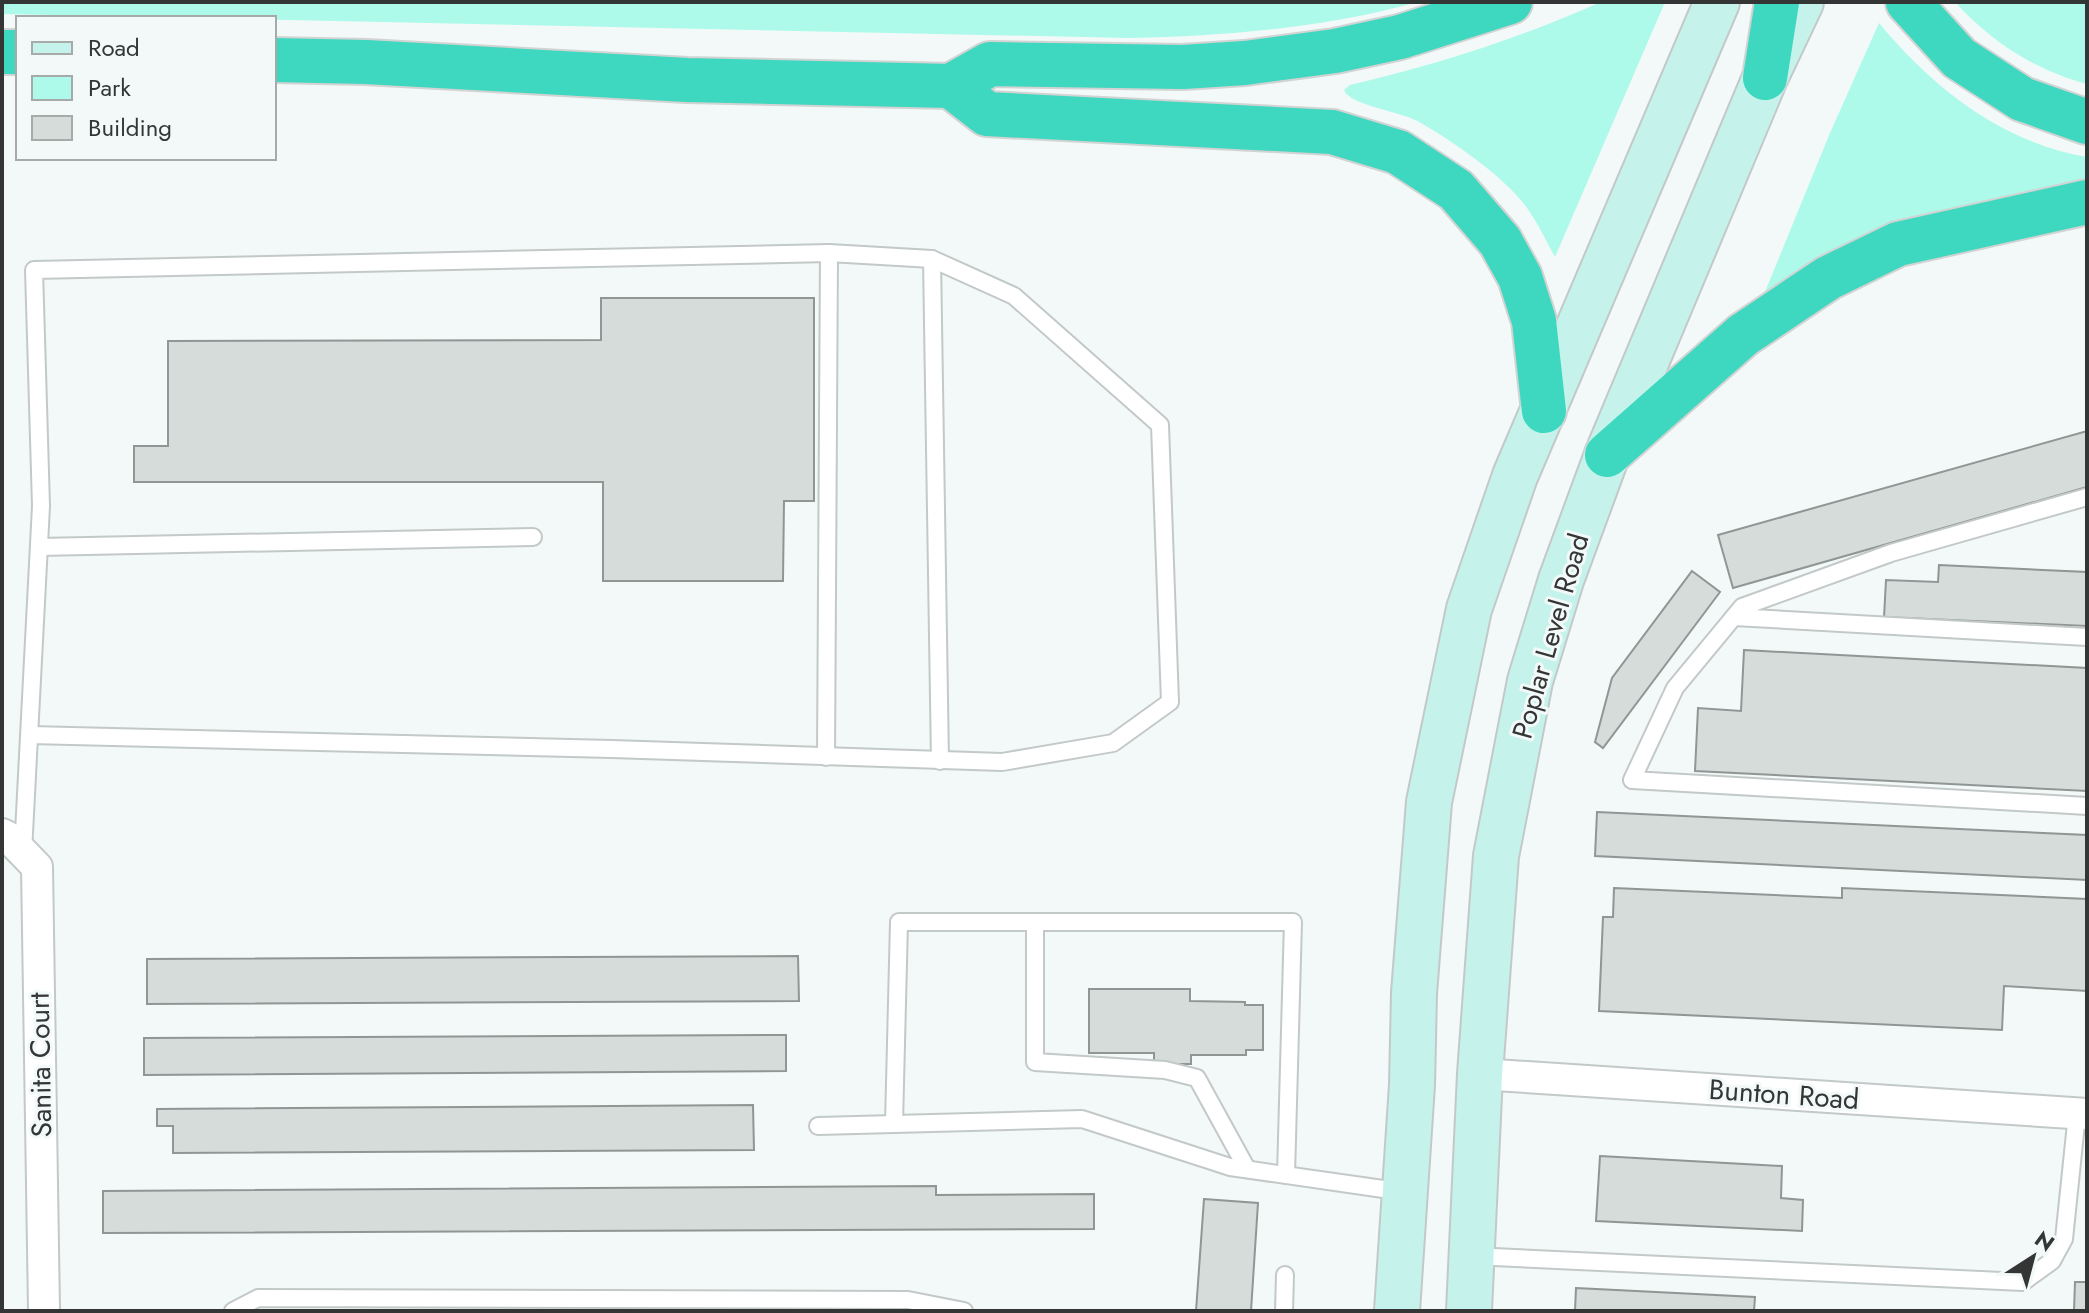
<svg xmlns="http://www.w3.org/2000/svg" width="2089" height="1313" viewBox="0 0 2089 1313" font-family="Jost,sans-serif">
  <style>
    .green { fill: #adfaea }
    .building { fill: #d5dcda; stroke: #8f9694; stroke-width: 2 }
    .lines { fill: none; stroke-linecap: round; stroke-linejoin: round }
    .lane-casing { stroke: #c2c9c8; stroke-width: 20 }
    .street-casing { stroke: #c2c9c8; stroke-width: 34 }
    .secondary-casing { stroke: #c2c9c8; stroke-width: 48 }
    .highway-casing { stroke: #d2d3d3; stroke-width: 48 }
    .lane { stroke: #fff; stroke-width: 16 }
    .street { stroke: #fff; stroke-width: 30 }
    .secondary { stroke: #c5f3ec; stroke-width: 44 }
    .highway { stroke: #3ed7bf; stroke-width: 44 }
    .labels { text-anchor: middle; stroke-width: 6; stroke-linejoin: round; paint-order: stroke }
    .street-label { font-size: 28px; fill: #333635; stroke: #f2f9f8 }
  </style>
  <rect width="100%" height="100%" fill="#f2f9f8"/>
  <g class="green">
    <path d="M2,2H1418C1323,28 1227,36 1129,38L2,14Z"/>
    <path d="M1601,2H1665L1555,257C1546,241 1538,223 1527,208C1506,178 1454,142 1421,123C1402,111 1350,106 1344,90L1350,85C1437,65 1520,38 1601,2Z"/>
    <path d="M1955,2H2087V84C2036,71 1990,41 1955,2Z"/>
    <path d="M1879,23C1933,88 2001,142 2087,157V181L1811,264L1765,292L1830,133Z"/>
  </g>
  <g class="building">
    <path d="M601,298H814V501H784L783,581H603V482H134V446H168V341L601,340Z"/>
    <path d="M2087,431V487L1733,588L1718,535Z"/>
    <path d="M1939,565L2087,572V626L1884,617L1886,580L1938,582Z"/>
    <path d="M1692,571L1720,592L1603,748L1595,742L1612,678Z"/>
    <path d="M1744,650L2087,668V791L1695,771L1698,708L1741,711Z"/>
    <path d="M1597,812L2087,835V880L1595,856Z"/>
    <path d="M1614,888L1842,898V888L2087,899V991L2004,986L2002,1030L1599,1011L1603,917H1613Z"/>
    <path d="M798,956L799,1001L147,1004V959Z"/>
    <path d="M1089,989H1190V1001L1245,1002V1005H1263V1050H1246V1055H1191V1064H1154V1053H1089Z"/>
    <path d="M786,1035V1071L144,1075V1038Z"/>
    <path d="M753,1105L754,1150L173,1153V1126H157V1109Z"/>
    <path d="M1600,1156L1782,1166L1781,1198L1803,1200L1802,1231L1596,1221Z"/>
    <path d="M936,1186V1195L1094,1194V1229L103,1233V1191Z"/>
    <path d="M1204,1199L1258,1203L1251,1311H1196Z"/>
    <path d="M2075,1282H2087V1311H2074Z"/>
    <path d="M1576,1288L1755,1297L1754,1311H1575Z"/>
  </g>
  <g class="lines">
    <defs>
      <g id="lane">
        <path d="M932,259L940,761"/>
        <path d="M2087,497L1891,553L1742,607L1675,688L1632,780L2087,806"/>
        <path d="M39,547L533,537"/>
        <path d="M1734,617L2087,637"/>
        <path d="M826,757L829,253"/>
        <path d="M23,852L41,506L34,270L829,253L932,259L1014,296L1160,425L1170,702L1113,743L1002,762L612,749L30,735"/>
        <path d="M1035,922V1062L1165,1070L1197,1078L1247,1169"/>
        <path d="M894,1124L899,922H1293L1286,1175"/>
        <path d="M818,1126L1082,1119L1230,1167L1404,1192"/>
        <path d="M1472,1256L2023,1282L2052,1261L2064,1239L2077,1114"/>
        <path d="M233,1311L258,1298L908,1300L964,1311"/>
        <path d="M1284,1311L1285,1275"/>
      </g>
      <g id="street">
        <path d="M2,834L8,837L37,867L44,1311"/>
        <path d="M1480,1074L2087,1114"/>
      </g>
      <g id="secondary">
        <path d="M1397,1311L1412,1085L1414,993L1429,802L1469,609L1515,476L1717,2"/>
        <path d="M1469,1311L1480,1074L1496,856L1530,681L1561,580L1607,455L1765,78L1801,2"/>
      </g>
      <g id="highway">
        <path d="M1908,2L1959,58L2022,99L2087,122"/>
        <path d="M2,52H18"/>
        <path d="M274,60L366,62L687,80L951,86L990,64L1183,67L1245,63L1335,51L1400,37L1510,2"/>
        <path d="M1765,78L1777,2"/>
        <path d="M951,86L987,114L1332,132L1398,152L1456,190L1500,241L1520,277L1534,321L1544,411"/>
        <path d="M1607,455L1743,335L1828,278L1898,244L2087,202"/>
      </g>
    </defs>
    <use href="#lane" class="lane-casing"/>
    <use href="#street" class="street-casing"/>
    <use href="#secondary" class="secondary-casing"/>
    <use href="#highway" class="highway-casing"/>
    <use href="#lane" class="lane"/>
    <use href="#street" class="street"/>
    <use href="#secondary" class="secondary"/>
    <use href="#highway" class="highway"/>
  </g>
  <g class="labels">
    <g class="street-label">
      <text transform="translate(1550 636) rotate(-74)" y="10">Poplar Level Road</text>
      <text transform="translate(40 1065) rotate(-91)" y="10">Sanita Court</text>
      <text transform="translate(1784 1094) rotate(4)" y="10">Bunton Road</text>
    </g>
  </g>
  <rect width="2089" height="1313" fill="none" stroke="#333635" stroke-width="8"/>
  <rect x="16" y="16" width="260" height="144" fill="#f2f9f8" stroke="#a6abaa" stroke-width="2"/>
  <rect x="32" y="42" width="40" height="12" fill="#c5f3ec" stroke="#a6abaa" stroke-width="2"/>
  <text x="88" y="56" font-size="24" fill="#333635">Road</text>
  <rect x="32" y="76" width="40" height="24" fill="#adfaea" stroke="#a6abaa" stroke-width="2"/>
  <text x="88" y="96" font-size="24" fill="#333635">Park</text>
  <rect x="32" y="116" width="40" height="24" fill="#d5dcda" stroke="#a6abaa" stroke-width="2"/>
  <text x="88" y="136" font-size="24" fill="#333635">Building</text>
  <g transform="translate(2033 1257) rotate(36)" stroke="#f2f9f8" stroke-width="6" paint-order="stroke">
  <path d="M0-6L14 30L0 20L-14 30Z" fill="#333635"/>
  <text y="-12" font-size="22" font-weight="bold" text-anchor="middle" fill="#333635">N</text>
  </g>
</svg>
